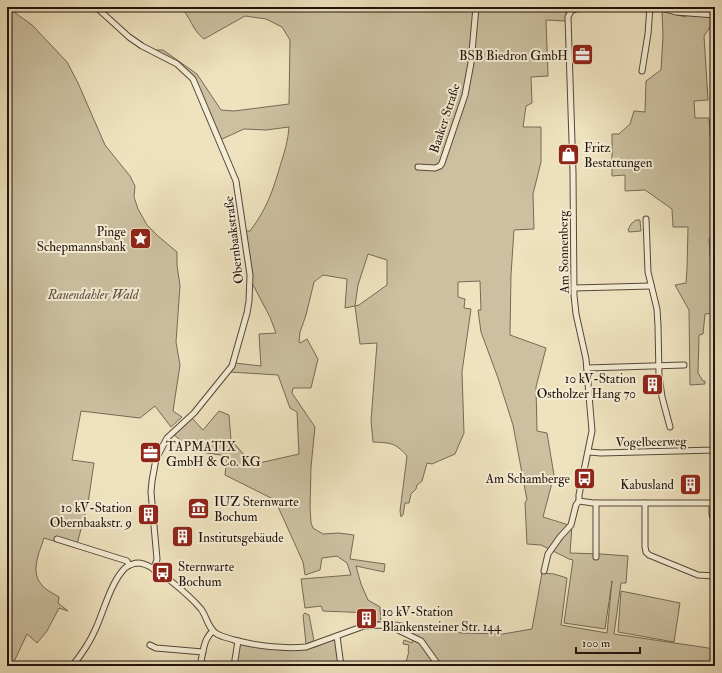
<svg xmlns="http://www.w3.org/2000/svg" width="722" height="673" viewBox="0 0 722 673" font-family="'IM FELL Double Pica',serif">
  <style>
    .green { fill: #ccc0a1; stroke: #766a57; fill-rule: evenodd }
    .lines { fill: none; stroke-linecap: round; stroke-linejoin: round }
    .stream { stroke: #736553; stroke-width: 1.5 }
    .minor-casing { stroke: #54473a; stroke-width: 7 }
    .minor { stroke: #f5edd5; stroke-width: 5 }
    .labels { text-anchor: middle; stroke-width: 4; stroke-linejoin: round; paint-order: stroke }
    .poi-label { font-size: 13px; fill: #21130d; stroke: #f5edd5; text-anchor: end }
    .street-label { font-size: 13px; fill: #21130d; stroke: #f5edd5 }
    .park-label { font-size: 13px; font-style: italic; fill: #5d5041; stroke: #f5edd5 }
  </style>
  <rect width="100%" height="100%" fill="#efe3bf"/>
  <filter id="stains"><feTurbulence type="fractalNoise" baseFrequency=".005" numOctaves="4"/><feColorMatrix values="0 0 0 0 .2 0 0 0 0 .09 0 0 0 0 .02 0 0 0 .5 -.17"/></filter>
  <radialGradient id="worn" r=".72"><stop offset=".6" stop-color="#630" stop-opacity="0"/><stop offset="1" stop-color="#630" stop-opacity=".3"/></radialGradient>
  <g class="green">
    <path d="M7,7L32,25L67,62L78,83L105,145L130,176L135,186L134,197L138,209L147,225L158,236L177,252V265L180,286L176,342L180,365L173,411L182,417L171,427L155,406L140,418L81,411L72,460L94,463L88,503L76,548L44,538C40,551 30,571 41,584C45,590 53,593 59,597L58,603L68,611L59,608L47,631L37,643L27,634L12,666H7Z"/>
    <path d="M181,7H543V8H560L566,10V21L546,20L548,76L531,77L532,103L526,106L523,127H541V162L533,194L534,229L514,230L511,275L510,335L546,348L536,387L537,431L547,433L554,475L543,517L572,526L570,553L601,554L628,556L626,583H621L614,634L715,649V666H408L406,662L409,651H408L409,645L403,644L404,640L412,643L413,639L391,630L389,621L462,633L503,634L532,629L542,573L554,574L567,578L561,625L607,633L612,581L605,629L564,623L573,560L569,559L541,545L527,544L525,502L527,500L513,425L498,378L481,332L478,310H481L480,281L458,282V297L465,299L464,308L471,309L462,372L464,433L455,454L432,464L427,463L422,481L417,485L416,489L411,494L409,503H405L403,515L401,517L400,511L407,456C395,442 390,443 373,442L371,421L377,343L360,344L355,306L345,308L347,279L323,275L314,282L306,315L300,332L299,342L300,343L307,339L318,359L311,388H293L292,393L315,427L311,467L310,507L311,523L313,528L323,534L339,533L354,535L350,559L385,564L384,572L356,566L361,584L368,600L380,607L381,622L373,621L371,613L323,611L321,606L305,608L301,579L351,575L347,563L337,556L322,558L320,570L305,575L303,562L275,500L225,475L227,456L207,453L191,448L174,435L192,418L203,430L219,411L229,415L231,440L246,457L259,463L299,454L297,412L290,408L278,375L230,372L235,363L261,366L259,334L276,333L270,317L252,283L245,231H250C267,209 273,190 281,163C285,151 288,140 289,127L266,130L244,129L220,140L194,79L155,50H163L197,74L221,110L234,111L289,104L290,40L282,27L266,19L245,16L204,39C193,31 190,17 181,7ZM368,254L387,260V285L359,305L355,306L358,285Z"/>
    <path d="M697,7H715V20L704,36L708,100L694,101L695,118H709L713,171L715,180V232L709,239L710,257H712L715,313L705,314L703,334L699,335L698,373L703,381H705V384L690,385L689,310L675,285L686,283L687,269L688,227H673L672,209L645,190L625,191V175L612,176V134H619L630,124L634,111L645,112L646,81L661,70L663,36L662,11L685,17Z"/>
    <path d="M636,220H640L641,231L629,232L628,230L631,224Z"/>
    <path d="M621,591L680,603L674,642L618,632Z"/>
    <path d="M305,613L309,615L314,641L306,644L303,615Z"/>
    <path d="M336,638L340,666H235L240,644C261,648 284,652 306,649C316,648 326,642 336,638Z"/>
  </g>
  <g class="lines">
    <path class="stream" d="M271,666V662"/>
    <defs>
      <g id="minor">
        <path d="M96,7L129,37L142,46L177,64L193,79L236,181L250,275L249,301L247,313L232,366L194,413L167,438L156,459L152,481L151,492L157,559L154,570"/>
        <path d="M580,7L571,11L568,17L573,173L574,295L576,314L586,359L592,431L579,495V501L593,503H715"/>
        <path d="M659,7L676,12L715,15"/>
        <path d="M642,71L648,34L650,7"/>
        <path d="M418,167L435,168L440,166L442,163L465,95L471,63L476,7"/>
        <path d="M646,219L648,272L657,309L658,326L659,376L662,397L670,427"/>
        <path d="M574,288L651,286"/>
        <path d="M587,368L684,365"/>
        <path d="M589,452L601,453L715,450"/>
        <path d="M645,503V547L646,552L649,555L698,575L715,576"/>
        <path d="M712,503V514L715,524"/>
        <path d="M57,539L127,561L129,565"/>
        <path d="M596,557V503"/>
        <path d="M544,571L548,554L560,537L571,525L576,505L579,501"/>
        <path d="M337,636L341,666"/>
        <path d="M150,645L156,648L203,652"/>
        <path d="M72,666C82,654 90,642 96,628C104,610 111,582 125,568C129,565 134,563 139,563C154,564 191,597 201,609C207,617 208,629 217,634C222,637 229,638 234,640C257,646 282,649 306,647L364,626L380,625L396,629L421,641L439,666"/>
        <path d="M200,666C203,654 203,639 213,631"/>
        <path d="M234,666L238,641"/>
      </g>
    </defs>
    <use href="#minor" class="minor-casing"/>
    <use href="#minor" class="minor"/>
  </g>
  <defs>
    <symbol id="office-square" viewBox="-11 -11 22 22"><rect x="-9" y="-9" width="18" height="18" rx="4" fill="#8f2418" stroke="#f5edd5"/><path d="M-6-3h4V-5.5h4V-3h4V5H-6ZM-1-4.5V-3h2v-1.5ZM-6 0V1H6V0Z" fill="#fff"/></symbol>
    <symbol id="shop-square" viewBox="-11 -11 22 22"><rect x="-9" y="-9" width="18" height="18" rx="4" fill="#8f2418" stroke="#f5edd5"/><path d="M-5-2.5h2.3a2.7 3.5 0 0 1 5.4 0H5L5.5 6h-11ZM-1.5-2.5h3a1.5 2.3 0 0 0-3 0Z" fill="#fff"/></symbol>
    <symbol id="sight-square" viewBox="-11 -11 22 22"><rect x="-9" y="-9" width="18" height="18" rx="4" fill="#8f2418" stroke="#f5edd5"/><path d="M0-6L1.8-2.2L6-1.7L2.9 1.2L3.7 5.4L0 3.3L-3.7 5.4L-2.9 1.2L-6-1.7L-1.8-2.2Z" fill="#fff"/></symbol>
    <symbol id="building-square" viewBox="-11 -11 22 22"><rect x="-9" y="-9" width="18" height="18" rx="4" fill="#8f2418" stroke="#f5edd5"/><path d="M-4-6H4V6H1V3H-1V6H-4ZM-2.5-4.3h1.7v1.8h-1.7ZM.8-4.3h1.7v1.8H.8ZM-2.5-1h1.7V.8h-1.7ZM.8-1h1.7V.8H.8Z" fill="#fff"/></symbol>
    <symbol id="bus-square" viewBox="-11 -11 22 22"><rect x="-9" y="-9" width="18" height="18" rx="4" fill="#8f2418" stroke="#f5edd5"/><path d="M-5-6H5V4H4V6H2V4H-2V6H-4V4H-5ZM-3.5-4V0h7V-4ZM-3.5 1.2v1.5H-2V1.2ZM2 1.2v1.5H3.5V1.2Z" fill="#fff"/></symbol>
    <symbol id="museum-square" viewBox="-11 -11 22 22"><rect x="-9" y="-9" width="18" height="18" rx="4" fill="#8f2418" stroke="#f5edd5"/><path d="M0-6L6-3V-2H-6V-3ZM-5-1h2V3h-2ZM-1-1h2V3h-2ZM3-1h2V3H3ZM-6 4H6V6H-6Z" fill="#fff"/></symbol>
  </defs>
  <g fill-rule="evenodd">
    <use href="#office-square" x="570" y="42" width="25" height="25"/>
    <use href="#shop-square" x="556" y="142" width="25" height="25"/>
    <use href="#sight-square" x="128" y="226" width="25" height="25"/>
    <use href="#building-square" x="640" y="372" width="25" height="25"/>
    <use href="#office-square" x="138" y="440" width="25" height="25"/>
    <use href="#bus-square" x="572" y="466" width="25" height="25"/>
    <use href="#building-square" x="678" y="472" width="25" height="25"/>
    <use href="#museum-square" x="186" y="496" width="25" height="25"/>
    <use href="#building-square" x="136" y="502" width="25" height="25"/>
    <use href="#building-square" x="170" y="524" width="25" height="25"/>
    <use href="#bus-square" x="150" y="560" width="25" height="25"/>
    <use href="#building-square" x="354" y="606" width="25" height="25"/>
  </g>
  <g class="labels">
    <g class="poi-label">
      <text x="568" y="60">BSB Biedron GmbH</text>
      <text x="584" y="152" text-anchor="start">Fritz<tspan x="584" dy="15">Bestattungen</tspan></text>
      <text x="126" y="236">Pinge<tspan x="126" dy="15">Schepmannsbank</tspan></text>
      <text x="636" y="383">10 kV-Station<tspan x="636" dy="15">Ostholzer Hang 70</tspan></text>
      <text x="166" y="451" text-anchor="start">TAPMATIX<tspan x="166" dy="15">GmbH &amp; Co. KG</tspan></text>
      <text x="570" y="483">Am Schamberge</text>
      <text x="674" y="489">Kabusland</text>
      <text x="214" y="506" text-anchor="start">IUZ Sternwarte<tspan x="214" dy="15">Bochum</tspan></text>
      <text x="132" y="512">10 kV-Station<tspan x="132" dy="15">Obernbaakstr. 9</tspan></text>
      <text x="198" y="542" text-anchor="start">Institutsgebäude</text>
      <text x="178" y="571" text-anchor="start">Sternwarte<tspan x="178" dy="15">Bochum</tspan></text>
      <text x="382" y="616" text-anchor="start">10 kV-Station<tspan x="382" dy="15">Blankensteiner Str. 144</tspan></text>
    </g>
    <g class="street-label">
      <text transform="translate(444 118) rotate(-72)" y="5">Baaker Straße</text>
      <text transform="translate(233 240) rotate(-97)" y="5">Obernbaakstraße</text>
      <text transform="translate(563 252) rotate(-91)" y="5">Am Sonnenberg</text>
      <text transform="translate(651 441) rotate(-1)" y="5">Vogelbeerweg</text>
    </g>
    <g class="park-label">
      <text x="93" y="299">Rauendahler Wald</text>
    </g>
  </g>
  <rect width="722" height="673" fill="none" stroke="#efe3bf" stroke-width="24"/>
  <rect x="8" y="8" width="706" height="657" fill="none" stroke="#21130d" stroke-width="2"/>
  <rect x="12" y="12" width="698" height="649" fill="none" stroke="#21130d"/>
  <path d="M576 647v6h64v-6" fill="none" stroke="#21130d" stroke-width="2"/>
  <text x="582" y="647" font-size="12" fill="#21130d" stroke="#f5edd5" stroke-width="3" paint-order="stroke">100 m</text>
  <rect width="100%" height="100%" filter="url(#stains)"/>
  <rect width="100%" height="100%" fill="url(#worn)"/>
</svg>
